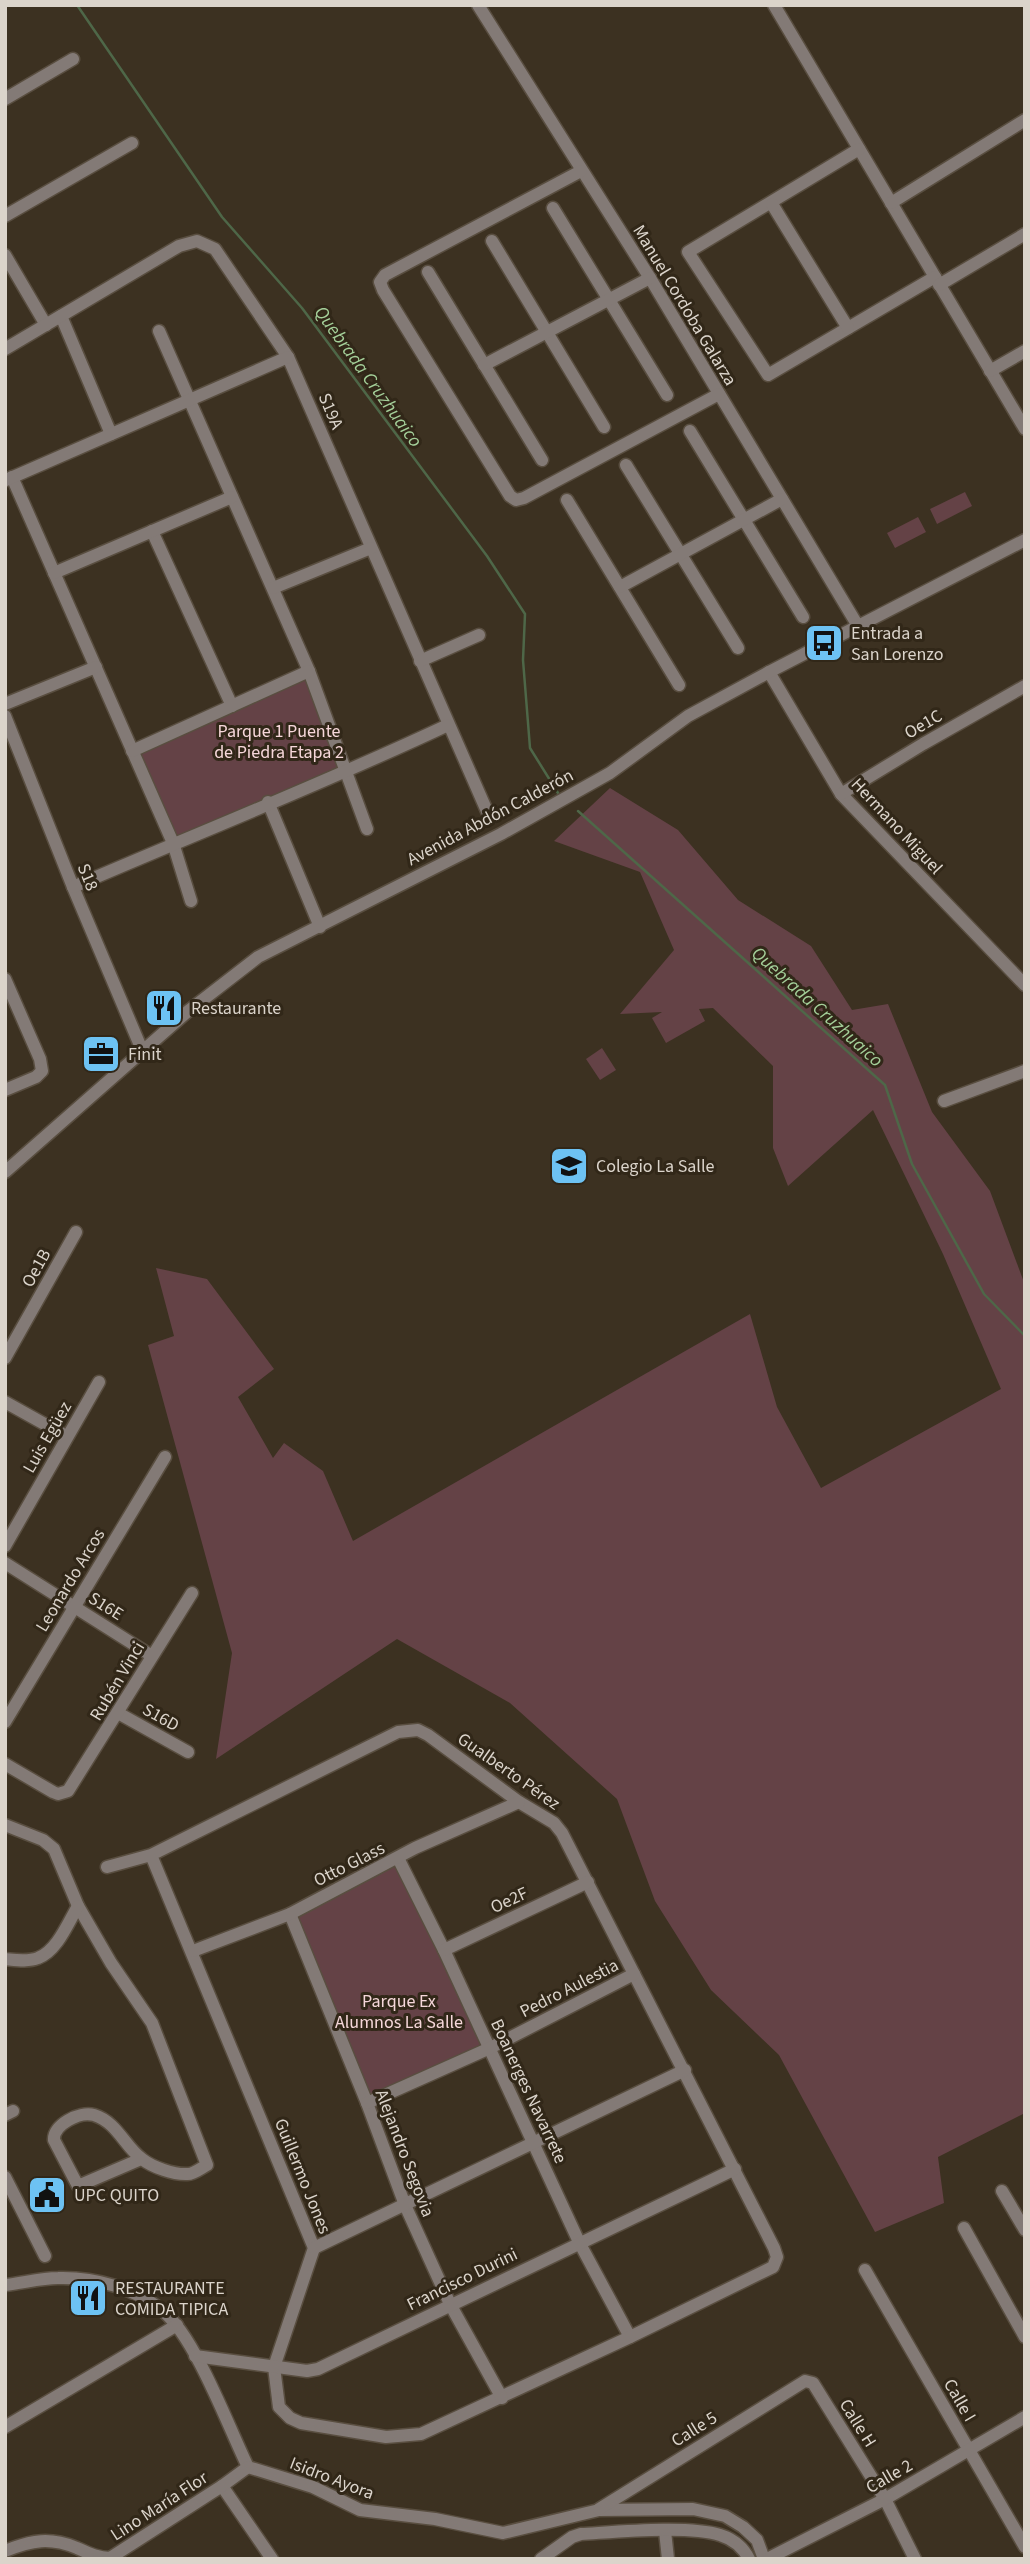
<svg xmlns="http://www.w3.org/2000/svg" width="1030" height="2564" viewBox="0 0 1030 2564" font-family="'Source Sans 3',sans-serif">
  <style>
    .green { fill: #644246 }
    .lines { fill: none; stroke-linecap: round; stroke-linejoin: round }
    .stream { stroke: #4e6748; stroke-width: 2.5 }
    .minor-casing { stroke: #594e40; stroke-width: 15 }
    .minor { stroke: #837a76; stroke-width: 12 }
    .labels { text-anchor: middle; stroke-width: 6; stroke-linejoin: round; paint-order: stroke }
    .street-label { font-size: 18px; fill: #dbd4cb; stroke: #312718 }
    .poi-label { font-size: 18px; fill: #dbd4cb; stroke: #312718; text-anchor: start }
    .park-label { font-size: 18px; fill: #f6d7da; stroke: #312718 }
    .water-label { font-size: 19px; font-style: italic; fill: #a4cf99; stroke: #312718 }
  </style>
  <rect width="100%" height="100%" fill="#3c3121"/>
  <g class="green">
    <path d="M965,492L972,506L937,524L930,509Z"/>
    <path d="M918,517L926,532L895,548L887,533Z"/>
    <path d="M309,671L348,772L173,843L132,751Z"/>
    <path d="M610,788L678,830L738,900L811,946L852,1010L888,1004L932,1112L990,1191L1025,1285V2113L938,2157L944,2203L875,2232L779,2055L711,1990L655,1901L617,1799L510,1703L397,1639L216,1759L232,1653L148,1345L174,1336L156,1268L207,1279L274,1369L238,1397L273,1458L284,1443L323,1471L353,1541L750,1314L777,1407L821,1488L1001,1389L943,1254L873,1110L788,1186L773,1148V1066L713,1008L699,1009L705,1021L666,1043L652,1018L662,1012L620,1014L674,950L640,872L554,841Z"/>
    <path d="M602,1048L616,1070L600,1080L586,1059Z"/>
    <path d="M395,1864L490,2048L367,2103L290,1914Z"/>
  </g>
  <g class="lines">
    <g class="stream">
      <path d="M77,5L222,217L302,308L487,556L525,614L523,660L530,748L558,793"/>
      <path d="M578,811L885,1085L912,1164L984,1294L1025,1336"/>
    </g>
    <defs>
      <g id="minor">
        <path d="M478,5L650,278L858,626"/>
        <path d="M774,5L1025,429"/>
        <path d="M5,99L73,59"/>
        <path d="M859,149L688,252L768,375L935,277"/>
        <path d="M581,171L385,275L380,282L383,290L510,496L516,500L524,498L719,394"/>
        <path d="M891,203L1025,120"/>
        <path d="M772,204L848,328"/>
        <path d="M553,208L667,395"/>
        <path d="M5,216L132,143"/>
        <path d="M492,241L604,427"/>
        <path d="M5,255L46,325"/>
        <path d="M428,272L542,460"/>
        <path d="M939,285L1025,234"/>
        <path d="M61,316L111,434"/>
        <path d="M159,331L309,671L367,829"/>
        <path d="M5,349L179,246L197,241L215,249L288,357L490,818"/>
        <path d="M484,365L650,278"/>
        <path d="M990,371L1025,351"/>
        <path d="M690,431L803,617"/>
        <path d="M626,465L738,648"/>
        <path d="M12,477L173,843L191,901"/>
        <path d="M6,480L288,357"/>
        <path d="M567,500L679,685"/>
        <path d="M152,531L232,706"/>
        <path d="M54,573L232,497"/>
        <path d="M620,587L782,499"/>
        <path d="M273,588L371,548"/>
        <path d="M420,661L479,635"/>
        <path d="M769,672L841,794L1025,985"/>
        <path d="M5,704L96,667"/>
        <path d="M5,716L73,887L142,1050"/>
        <path d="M132,751L309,671"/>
        <path d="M841,794L923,744L1025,686"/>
        <path d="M268,802L320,927"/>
        <path d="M73,887C198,833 325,783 448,725"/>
        <path d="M5,979L40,1059L42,1071L36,1077L5,1090"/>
        <path d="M944,1101L1025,1071"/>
        <path d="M5,1172L187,1012L258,957L501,834L610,773L688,716L769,672L1025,540"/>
        <path d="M5,1358L76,1232"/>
        <path d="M5,1402L66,1436"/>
        <path d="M5,1546L99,1382"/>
        <path d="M5,1563L152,1656"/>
        <path d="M118,1713L188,1752"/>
        <path d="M5,1722L165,1457"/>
        <path d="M5,1764L53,1792L58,1794L68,1791L192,1593"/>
        <path d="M5,1825L43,1840L54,1849L78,1906L111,1963L152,2023L207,2165C201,2168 194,2174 188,2174C174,2175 152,2167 142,2159C125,2147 117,2122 94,2115C79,2111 53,2125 54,2140L78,2186L141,2159"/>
        <path d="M398,1858L444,1950L579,2242L630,2337"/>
        <path d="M107,1867L151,1855L398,1732L418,1730L428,1735L519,1802L554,1823L562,1833L774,2248L777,2257L773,2267L630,2337L421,2434L386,2437L301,2423L290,2418L279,2407L274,2367L314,2248L151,1855"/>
        <path d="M290,1914L367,2103L405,2205L450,2304L502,2398"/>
        <path d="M444,1950L588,1882"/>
        <path d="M193,1951L290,1914L415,1848L519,1802"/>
        <path d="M5,1959C16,1960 28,1962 38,1958C57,1951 68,1923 78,1906"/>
        <path d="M367,2103L490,2048L634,1974"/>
        <path d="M5,2115L13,2111"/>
        <path d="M5,2177L45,2256"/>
        <path d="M1002,2191L1025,2230"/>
        <path d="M964,2228L1025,2337"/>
        <path d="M314,2248L685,2070"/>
        <path d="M865,2270L1025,2547"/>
        <path d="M5,2285C23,2283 41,2278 58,2278C94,2277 136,2288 164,2312C196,2339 228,2426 248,2467L313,2487L360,2510L435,2519L503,2533L599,2510L693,2509L725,2516L743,2527L757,2540L764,2559"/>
        <path d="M195,2356L307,2371L318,2369L735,2169"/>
        <path d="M5,2427L177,2325"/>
        <path d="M222,2486L272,2559"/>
        <path d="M599,2509L805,2381L813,2383L885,2499L915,2559"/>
        <path d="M665,2531L668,2559"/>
        <path d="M5,2551C32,2540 50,2537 77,2548C88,2553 98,2558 110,2558L222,2486L248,2467"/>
        <path d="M541,2559L572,2537L581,2534C616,2532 689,2525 720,2535C733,2539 743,2547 749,2559"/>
        <path d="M767,2559L885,2499L1025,2417"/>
      </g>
    </defs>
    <use href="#minor" class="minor-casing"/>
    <use href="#minor" class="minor"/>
  </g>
  <defs>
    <symbol id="bus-square" viewBox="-11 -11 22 22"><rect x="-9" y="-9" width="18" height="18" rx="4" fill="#6dc2f3" stroke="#312718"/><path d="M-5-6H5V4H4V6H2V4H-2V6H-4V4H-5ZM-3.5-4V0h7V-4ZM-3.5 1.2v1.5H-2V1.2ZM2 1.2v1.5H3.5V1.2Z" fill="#111"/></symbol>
    <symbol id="restaurant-square" viewBox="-11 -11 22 22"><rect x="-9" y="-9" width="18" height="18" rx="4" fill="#6dc2f3" stroke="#312718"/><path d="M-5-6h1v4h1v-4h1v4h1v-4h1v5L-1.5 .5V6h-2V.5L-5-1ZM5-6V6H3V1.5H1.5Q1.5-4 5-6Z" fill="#111"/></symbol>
    <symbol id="office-square" viewBox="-11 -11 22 22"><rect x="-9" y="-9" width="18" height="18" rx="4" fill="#6dc2f3" stroke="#312718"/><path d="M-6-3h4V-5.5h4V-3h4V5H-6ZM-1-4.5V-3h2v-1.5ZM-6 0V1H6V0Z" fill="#111"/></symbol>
    <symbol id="school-square" viewBox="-11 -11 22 22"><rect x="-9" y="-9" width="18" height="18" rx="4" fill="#6dc2f3" stroke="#312718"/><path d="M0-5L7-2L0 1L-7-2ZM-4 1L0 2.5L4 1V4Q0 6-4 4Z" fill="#111"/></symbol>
    <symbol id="civic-square" viewBox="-11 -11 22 22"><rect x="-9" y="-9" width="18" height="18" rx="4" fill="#6dc2f3" stroke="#312718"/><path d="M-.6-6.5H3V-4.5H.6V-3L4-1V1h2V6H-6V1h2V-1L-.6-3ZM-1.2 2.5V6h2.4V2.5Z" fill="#111"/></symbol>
  </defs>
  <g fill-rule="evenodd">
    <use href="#bus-square" x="802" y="621" width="44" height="44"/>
    <use href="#restaurant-square" x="142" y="986" width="44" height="44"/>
    <use href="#office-square" x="79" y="1032" width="44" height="44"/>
    <use href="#school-square" x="547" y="1144" width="44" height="44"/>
    <use href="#civic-square" x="25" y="2173" width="44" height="44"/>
    <use href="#restaurant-square" x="66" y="2276" width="44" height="44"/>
  </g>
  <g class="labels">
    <g class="street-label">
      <text transform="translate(685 305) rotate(59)" y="6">Manuel Cordoba Galarza</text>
      <text transform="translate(331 411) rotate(67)" y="6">S19A</text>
      <text transform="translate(923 724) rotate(-30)" y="6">Oe1C</text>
      <text transform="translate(490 817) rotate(-28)" y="6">Avenida Abdón Calderón</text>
      <text transform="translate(897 826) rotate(47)" y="6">Hermano Miguel</text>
      <text transform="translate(88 877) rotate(68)" y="6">S18</text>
      <text transform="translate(36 1268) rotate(-61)" y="6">Oe1B</text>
      <text transform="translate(47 1437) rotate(-60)" y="6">Luis Egüez</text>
      <text transform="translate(70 1580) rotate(-59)" y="6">Leonardo Arcos</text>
      <text transform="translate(106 1606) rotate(32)" y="6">S16E</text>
      <text transform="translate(117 1681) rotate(-59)" y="6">Rubén Vinci</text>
      <text transform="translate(161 1717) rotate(29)" y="6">S16D</text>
      <text transform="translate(509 1771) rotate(35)" y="6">Gualberto Pérez</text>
      <text transform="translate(349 1864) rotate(-27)" y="6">Otto Glass</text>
      <text transform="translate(509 1900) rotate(-25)" y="6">Oe2F</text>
      <text transform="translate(569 1988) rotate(-27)" y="6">Pedro Aulestia</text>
      <text transform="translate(529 2091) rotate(65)" y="6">Boanerges Navarrete</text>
      <text transform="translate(405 2153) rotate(69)" y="6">Alejandro Segovia</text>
      <text transform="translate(303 2176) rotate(68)" y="6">Guillermo Jones</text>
      <text transform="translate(462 2279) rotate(-26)" y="6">Francisco Durini</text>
      <text transform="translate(960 2400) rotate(60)" y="6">Calle I</text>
      <text transform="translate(858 2423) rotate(58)" y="6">Calle H</text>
      <text transform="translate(694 2429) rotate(-32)" y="6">Calle 5</text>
      <text transform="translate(889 2476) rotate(-30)" y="6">Calle 2</text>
      <text transform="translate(332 2478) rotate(21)" y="6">Isidro Ayora</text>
      <text transform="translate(159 2506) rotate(-33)" y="6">Lino María Flor</text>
    </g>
    <g class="poi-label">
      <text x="851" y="639">Entrada a<tspan x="851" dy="21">San Lorenzo</tspan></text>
      <text x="191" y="1014">Restaurante</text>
      <text x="128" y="1060">Finit</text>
      <text x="596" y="1172">Colegio La Salle</text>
      <text x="74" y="2201">UPC QUITO</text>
      <text x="115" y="2294">RESTAURANTE<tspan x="115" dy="21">COMIDA TIPICA</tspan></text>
    </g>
    <g class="park-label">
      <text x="279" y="737">Parque 1 Puente<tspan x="279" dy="21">de Piedra Etapa 2</tspan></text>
      <text x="399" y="2007">Parque Ex<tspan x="399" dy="21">Alumnos La Salle</tspan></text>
    </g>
    <g class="water-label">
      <text transform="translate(369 376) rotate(54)" y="7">Quebrada Cruzhuaico</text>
      <text transform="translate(818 1006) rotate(42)" y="7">Quebrada Cruzhuaico</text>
    </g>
  </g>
  <rect width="1030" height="2564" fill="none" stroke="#dbd4cb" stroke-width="14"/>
</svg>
